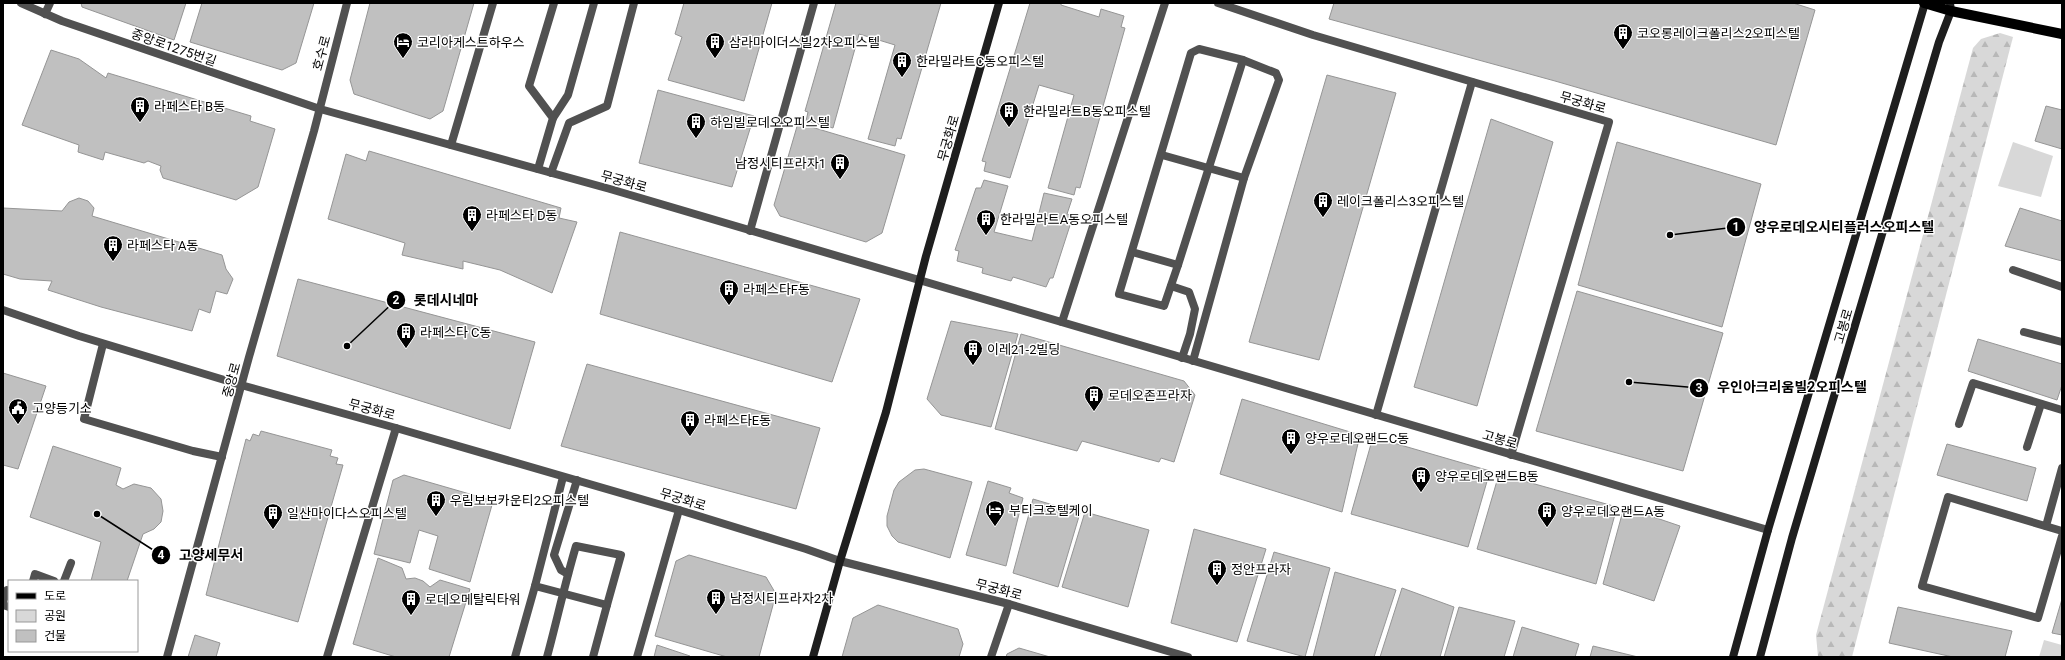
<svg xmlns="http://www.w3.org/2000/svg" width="2065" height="660" viewBox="0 0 2065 660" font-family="Roboto,'Noto Sans KR',sans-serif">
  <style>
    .green { fill: #d8d8d8 }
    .forest { fill: url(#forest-firs) }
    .building { fill: #c0c0c0; stroke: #959595 }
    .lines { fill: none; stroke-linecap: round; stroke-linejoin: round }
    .lane { stroke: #515151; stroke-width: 8 }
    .street { stroke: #515151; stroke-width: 8 }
    .secondary { stroke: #1e1e1e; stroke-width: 8 }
    .primary { stroke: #000; stroke-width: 10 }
    .labels { text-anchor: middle; stroke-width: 3; stroke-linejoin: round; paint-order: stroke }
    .poi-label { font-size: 13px; fill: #000; stroke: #fff; text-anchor: start }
    .street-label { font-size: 13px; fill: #000; stroke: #fff }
    .leader { fill: none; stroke: #000; stroke-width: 1.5 }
    .callout-dot { fill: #000; stroke: #fff; stroke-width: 1.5 }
    .mark-label { font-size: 12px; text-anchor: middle; font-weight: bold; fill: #fff }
    .callout-label { font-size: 14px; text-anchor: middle; font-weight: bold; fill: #000; stroke: #fff; stroke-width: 3; stroke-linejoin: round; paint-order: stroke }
  </style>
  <defs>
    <pattern id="forest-firs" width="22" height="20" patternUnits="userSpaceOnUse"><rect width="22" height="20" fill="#d8d8d8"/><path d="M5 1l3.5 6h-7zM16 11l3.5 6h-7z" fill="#b8b8b8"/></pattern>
  </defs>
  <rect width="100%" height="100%" fill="#fff"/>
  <g class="green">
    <path d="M2013,142L2053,156L2041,197L1998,186Z"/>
    <path d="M2044,640L2062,645V657H2039Z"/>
  </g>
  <path class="forest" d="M2000,33L2013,37L1852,657H1818L1816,635L1973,48L1981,39Z"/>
  <g class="building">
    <path d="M81,3H186L174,40L82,7Z"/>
    <path d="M202,3H314L296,63L282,70L190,42Z"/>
    <path d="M370,3H474L443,111L430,119L354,94L350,80Z"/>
    <path d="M684,3H772L744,101L668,80L682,37L675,34Z"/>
    <path d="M836,3H941L901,139L897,138L895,146L868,139L895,45L859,34L833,128L806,121L808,112L805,111Z"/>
    <path d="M1030,3H1061V5L1099,17L1101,9L1124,16L1121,27L1125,28L1080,188L1076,187L1074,195L1048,188L1074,95L1039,85L1010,178L984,171L986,162L982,161Z"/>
    <path d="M1334,3H1793L1815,10L1776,145L1555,81L1329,19Z"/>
    <path d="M51,50L79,59L106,78L108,73L251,116L250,121L275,129L258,187L236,200L163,178L160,170L161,166L148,161L144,163L105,152L103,160L78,152L79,145L22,125Z"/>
    <path d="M1327,75L1396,93L1319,360L1249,342Z"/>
    <path d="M658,90L754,116L732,187L639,163Z"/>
    <path d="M2046,106L2062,110V149L2035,141Z"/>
    <path d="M1491,119L1553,142L1477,406L1414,387Z"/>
    <path d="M798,123L905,155L882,233L866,242L780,216L774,205Z"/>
    <path d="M1617,142L1761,184L1722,327L1578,285Z"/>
    <path d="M369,151L561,208L559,218L577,222L552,293L500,270L463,261V269L402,255L405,243L328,219L346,154L366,161Z"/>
    <path d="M984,180L1008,186L994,232L1032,241L1044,193L1072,199L1067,214L1073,216L1053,278H1050L1046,287L1013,277L1011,281L982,273L983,268L957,261L959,251L955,250L976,188H981Z"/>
    <path d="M79,198L88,201L94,208L92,216L222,255L226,269L233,279L227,294L216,291L210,313L199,309L192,331L101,307L48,290L52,281L20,279L3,274V208L62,211L69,202Z"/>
    <path d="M2020,208L2062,221V261L2005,246Z"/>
    <path d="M620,232L860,299L832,382L600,314Z"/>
    <path d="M298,279L535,342L510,429L277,356Z"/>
    <path d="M1577,291L1723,333L1683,471L1536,431Z"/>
    <path d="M951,321L1018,334L991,427L941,415L927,399Z"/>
    <path d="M1021,334L1184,381L1195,395L1174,462L1161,458L1159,462L1082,441L1077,451L995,429Z"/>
    <path d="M1978,339L2062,364V385L2057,400L1968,371Z"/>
    <path d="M587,364L820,428L796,509L561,446Z"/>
    <path d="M3,373L46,386L18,469L3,465Z"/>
    <path d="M1242,399L1360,435L1342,512L1220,474Z"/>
    <path d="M261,431L332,450L330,456L338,458L336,464L343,465L298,622L206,595L246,439L250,441L253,434L259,436Z"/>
    <path d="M1373,437L1490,471L1468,547L1351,514Z"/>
    <path d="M1947,444L2036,468L2027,501L1937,475Z"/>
    <path d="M53,446L121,468L116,485L123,489L134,484L151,488L161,499L163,511L161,522L154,529L143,534L127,581H91L101,542L30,517Z"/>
    <path d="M924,469L972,482L950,558L898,542L892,536L887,526V516L894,490L899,482L915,470Z"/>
    <path d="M1499,474L1617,507L1596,584L1477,549Z"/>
    <path d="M404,475L487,499L492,505L470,582L429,569L438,536L419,530L410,563L374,554L393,480Z"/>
    <path d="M988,481L1011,488L1009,493L1023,498L1006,566L966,555Z"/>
    <path d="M1033,499L1080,513L1058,587L1013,573Z"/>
    <path d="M1624,507L1680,526L1654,601L1603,584Z"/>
    <path d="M1085,512L1149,530L1128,607L1062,587Z"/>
    <path d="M1194,529L1266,549L1237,642L1171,623Z"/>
    <path d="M1274,552L1330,568L1305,657L1247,641Z"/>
    <path d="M689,555L766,577L776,594L759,657H727L655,636L676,561Z"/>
    <path d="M378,558L402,568L406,579L415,578L423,581L430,587L440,580L470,589L449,657H396L353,644Z"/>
    <path d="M1335,572L1396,590L1374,657H1313Z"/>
    <path d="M1402,588L1454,607L1440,657H1380Z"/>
    <path d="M2062,599V635L2052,633Z"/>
    <path d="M878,605L958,629L963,644L959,657H842L853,618Z"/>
    <path d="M1459,607L1515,621L1504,657H1444Z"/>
    <path d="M1898,607L2012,631L2005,657H1953L1889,643Z"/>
    <path d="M1522,627L1579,644L1575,657H1513Z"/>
    <path d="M195,635L220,643L216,657H188Z"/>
    <path d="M657,645L690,656V657H654Z"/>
    <path d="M1593,646L1638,657H1590Z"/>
    <path d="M1019,648L1050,657H1006L1007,654Z"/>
  </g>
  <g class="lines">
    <g class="lane">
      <path d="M553,118L568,95L594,3"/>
      <path d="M1162,155L1244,178"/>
      <path d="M538,169L553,118L529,86L554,3"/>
      <path d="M551,173L569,123L607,106L634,3"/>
      <path d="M1132,252L1178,265L1164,306L1119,294L1191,53L1199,49L1243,60L1276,73L1279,80L1244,178L1193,361"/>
      <path d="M1178,265L1243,60"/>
      <path d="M2013,270L2062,287"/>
      <path d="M1171,286L1189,292L1195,309L1190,334L1182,358"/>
      <path d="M2024,332L2062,342"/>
      <path d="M103,344L84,419L193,451L222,457"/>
      <path d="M1959,424L1973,383L2062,410"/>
      <path d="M2027,447L2041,404"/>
      <path d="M2046,526L2062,468"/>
      <path d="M2062,531L1948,497L1922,586L2038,618L2062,536"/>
      <path d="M568,574L561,570L554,555L577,480"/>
      <path d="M33,581L35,574L54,581"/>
      <path d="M64,581L71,563"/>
      <path d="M535,586L607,605L621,555L576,546C565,583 557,620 547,657"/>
      <path d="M3,602L7,590"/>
      <path d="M3,605L9,607"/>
      <path d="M515,657L535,586L563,477"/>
      <path d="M593,657L607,605"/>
    </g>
    <g class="street">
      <path d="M21,3L62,21L320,109L610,189L1768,530"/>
      <path d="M1218,3L1313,35L1609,122L1511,455"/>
      <path d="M45,14L50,3"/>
      <path d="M451,145L493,3"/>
      <path d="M750,231L814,3"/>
      <path d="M3,310L79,336L241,385L396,428L679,510L806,549L840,561L1009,604L1188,657"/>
      <path d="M1062,322L1165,3"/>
      <path d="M1376,415L1472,82"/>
      <path d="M167,657L249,357L314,131L347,3"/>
      <path d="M327,657L396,428"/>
      <path d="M637,657L679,510"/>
      <path d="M991,657L1009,604"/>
    </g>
    <g class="secondary">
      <path d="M813,657L840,561L886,412L926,256L999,3"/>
      <path d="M1733,657L1768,530L1925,3"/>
      <path d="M1760,657L1792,538L1939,42L1951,11L1950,3"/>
    </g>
    <path class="primary" d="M1924,3L1951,11L2062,34"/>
  </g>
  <defs>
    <symbol id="building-pin" viewBox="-11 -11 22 30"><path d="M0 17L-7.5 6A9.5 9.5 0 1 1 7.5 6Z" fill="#000" stroke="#fff"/><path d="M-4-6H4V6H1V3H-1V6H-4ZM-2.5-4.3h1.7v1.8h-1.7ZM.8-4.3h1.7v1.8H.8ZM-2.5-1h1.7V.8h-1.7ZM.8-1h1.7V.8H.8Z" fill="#fff"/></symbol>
    <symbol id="hotel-pin" viewBox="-11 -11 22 30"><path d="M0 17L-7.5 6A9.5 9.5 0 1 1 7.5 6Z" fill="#000" stroke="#fff"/><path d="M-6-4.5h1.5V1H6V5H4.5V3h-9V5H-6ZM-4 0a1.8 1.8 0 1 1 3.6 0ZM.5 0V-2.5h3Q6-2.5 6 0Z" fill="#fff"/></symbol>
    <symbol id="civic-pin" viewBox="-11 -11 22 30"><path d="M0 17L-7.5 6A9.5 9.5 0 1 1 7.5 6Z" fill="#000" stroke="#fff"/><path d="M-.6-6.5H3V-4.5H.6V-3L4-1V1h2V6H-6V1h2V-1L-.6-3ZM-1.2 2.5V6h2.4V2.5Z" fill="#fff"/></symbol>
  </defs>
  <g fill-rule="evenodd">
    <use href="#building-pin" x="1612" y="22" width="22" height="30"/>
    <use href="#hotel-pin" x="392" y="31" width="22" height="30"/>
    <use href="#building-pin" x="704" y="31" width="22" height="30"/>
    <use href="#building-pin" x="891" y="50" width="22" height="30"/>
    <use href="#building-pin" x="129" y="95" width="22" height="30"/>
    <use href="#building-pin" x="998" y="100" width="22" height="30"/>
    <use href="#building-pin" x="685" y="111" width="22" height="30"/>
    <use href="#building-pin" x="829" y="152" width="22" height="30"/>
    <use href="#building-pin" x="1312" y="190" width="22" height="30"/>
    <use href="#building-pin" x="461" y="204" width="22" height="30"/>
    <use href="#building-pin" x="975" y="208" width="22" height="30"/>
    <use href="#building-pin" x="102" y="234" width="22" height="30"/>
    <use href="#building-pin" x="718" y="278" width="22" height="30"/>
    <use href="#building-pin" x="395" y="321" width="22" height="30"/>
    <use href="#building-pin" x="962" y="338" width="22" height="30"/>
    <use href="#building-pin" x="1083" y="384" width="22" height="30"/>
    <use href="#civic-pin" x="7" y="397" width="22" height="30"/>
    <use href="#building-pin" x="679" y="409" width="22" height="30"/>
    <use href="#building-pin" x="1280" y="427" width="22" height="30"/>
    <use href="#building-pin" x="1410" y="465" width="22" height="30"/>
    <use href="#building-pin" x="425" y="489" width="22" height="30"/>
    <use href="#hotel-pin" x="984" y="499" width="22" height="30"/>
    <use href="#building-pin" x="1536" y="500" width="22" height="30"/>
    <use href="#building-pin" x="262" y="502" width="22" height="30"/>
    <use href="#building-pin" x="1206" y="558" width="22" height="30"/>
    <use href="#building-pin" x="705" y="587" width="22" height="30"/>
    <use href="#building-pin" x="400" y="588" width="22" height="30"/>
  </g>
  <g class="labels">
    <g class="poi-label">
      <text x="1637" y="38">코오롱레이크폴리스2오피스텔</text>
      <text x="417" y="47">코리아게스트하우스</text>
      <text x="729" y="47">삼라마이더스빌2차오피스텔</text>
      <text x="916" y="66">한라밀라트C동오피스텔</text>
      <text x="154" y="111">라페스타 B동</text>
      <text x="1023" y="116">한라밀라트B동오피스텔</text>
      <text x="710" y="127">하임빌로데오오피스텔</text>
      <text x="826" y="168" text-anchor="end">남정시티프라자1</text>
      <text x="1337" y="206">레이크폴리스3오피스텔</text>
      <text x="486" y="220">라페스타 D동</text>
      <text x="1000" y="224">한라밀라트A동오피스텔</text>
      <text x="127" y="250">라페스타 A동</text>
      <text x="743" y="294">라페스타F동</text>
      <text x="420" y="337">라페스타 C동</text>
      <text x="987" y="354">이레21-2빌딩</text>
      <text x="1108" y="400">로데오존프라자</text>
      <text x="32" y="413">고양등기소</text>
      <text x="704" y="425">라페스타E동</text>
      <text x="1305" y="443">양우로데오랜드C동</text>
      <text x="1435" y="481">양우로데오랜드B동</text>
      <text x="450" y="505">우림보보카운티2오피스텔</text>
      <text x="1009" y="515">부티크호텔케이</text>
      <text x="1561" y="516">양우로데오랜드A동</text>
      <text x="287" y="518">일산마이다스오피스텔</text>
      <text x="1231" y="574">정안프라자</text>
      <text x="730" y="603">남정시티프라자2차</text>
      <text x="425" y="604">로데오메탈릭타워</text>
    </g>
    <g class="street-label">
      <text transform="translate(174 47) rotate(19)" y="5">중앙로1275번길</text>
      <text transform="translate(321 53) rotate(-75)" y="5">호수로</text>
      <text transform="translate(1583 102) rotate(16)" y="5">무궁화로</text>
      <text transform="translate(948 138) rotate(-74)" y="5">무궁화로</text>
      <text transform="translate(624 181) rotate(16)" y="5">무궁화로</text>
      <text transform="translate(1843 326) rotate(-74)" y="5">고봉로</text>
      <text transform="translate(231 380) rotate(-75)" y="5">중앙로</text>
      <text transform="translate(372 409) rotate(15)" y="5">무궁화로</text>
      <text transform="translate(1500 439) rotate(16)" y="5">고봉로</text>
      <text transform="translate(683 499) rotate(17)" y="5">무궁화로</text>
      <text transform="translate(999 589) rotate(15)" y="5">무궁화로</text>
    </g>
  </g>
  <path class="leader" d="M1670 235L1736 227M347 346L396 300M1629 382L1699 388M97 514L161 555"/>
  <g class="callout-dot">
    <circle cx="1670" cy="235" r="4"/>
    <circle cx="347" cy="346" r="4"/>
    <circle cx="1629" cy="382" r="4"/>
    <circle cx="97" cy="514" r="4"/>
    <circle cx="1736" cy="227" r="10"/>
    <circle cx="396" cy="300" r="10"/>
    <circle cx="1699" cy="388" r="10"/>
    <circle cx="161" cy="555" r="10"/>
  </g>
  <g class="mark-label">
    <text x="1736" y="231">1</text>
    <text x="396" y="304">2</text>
    <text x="1699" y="392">3</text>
    <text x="161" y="559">4</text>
  </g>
  <g class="callout-label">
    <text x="1844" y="232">양우로데오시티플러스오피스텔</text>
    <text x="446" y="305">롯데시네마</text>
    <text x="1792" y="392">우인아크리움빌2오피스텔</text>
    <text x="211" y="560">고양세무서</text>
  </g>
  <rect width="2065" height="660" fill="none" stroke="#000000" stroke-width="8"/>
  <rect x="8" y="580" width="130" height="72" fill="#ffffff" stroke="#999999"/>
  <rect x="16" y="593" width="20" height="6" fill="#000000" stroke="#999999"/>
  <text x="44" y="600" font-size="12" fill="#000000">도로</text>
  <rect x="16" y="610" width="20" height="12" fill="#d8d8d8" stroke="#999999"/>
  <text x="44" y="620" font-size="12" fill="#000000">공원</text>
  <rect x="16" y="630" width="20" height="12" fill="#c0c0c0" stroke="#999999"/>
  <text x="44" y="640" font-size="12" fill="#000000">건물</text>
</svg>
